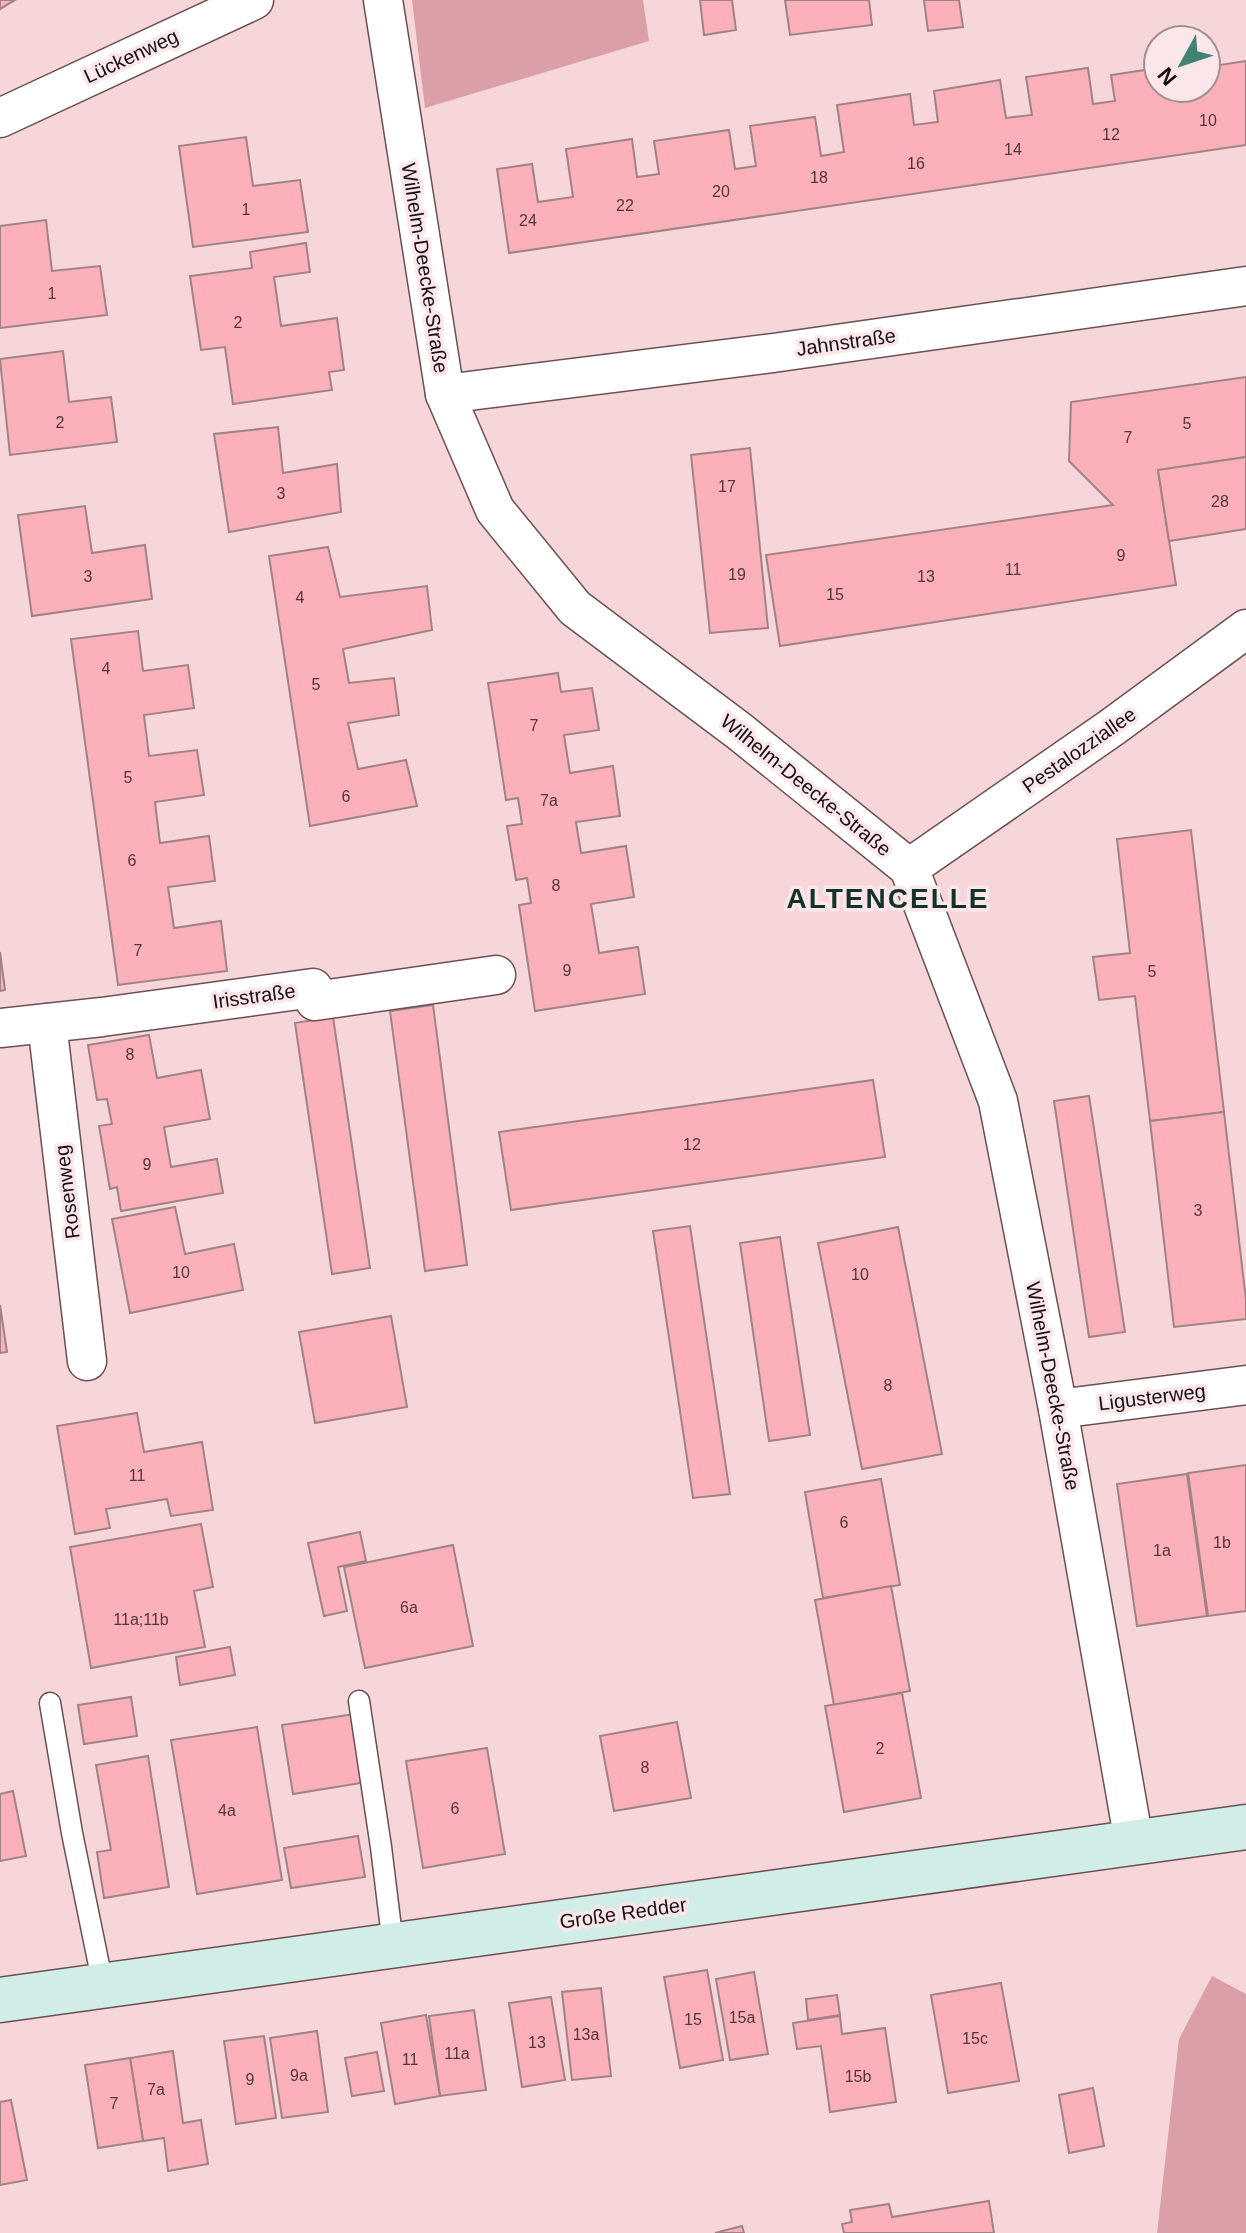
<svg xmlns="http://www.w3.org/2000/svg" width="1246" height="2233" viewBox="0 0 1246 2233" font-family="Helvetica,sans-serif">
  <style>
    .green { fill: #db9fa7 }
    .building { fill: #fcb0ba; stroke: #a08386; stroke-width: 2 }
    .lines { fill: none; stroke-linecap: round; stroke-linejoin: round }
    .lane-casing { stroke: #6b5053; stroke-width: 23 }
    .street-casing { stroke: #6b5053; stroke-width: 41 }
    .secondary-casing { stroke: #6b5053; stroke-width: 47 }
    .lane { stroke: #fff; stroke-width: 20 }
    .street { stroke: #fff; stroke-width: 38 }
    .secondary { stroke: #d0ede7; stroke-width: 44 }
    .labels { text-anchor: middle; stroke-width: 7; stroke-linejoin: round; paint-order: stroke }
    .number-label { font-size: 16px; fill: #52363a }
    .street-label { font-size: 20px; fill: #190e10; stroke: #fbe7e9 }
    .district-label { font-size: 28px; font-weight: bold; letter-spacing: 2px; fill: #12322b; stroke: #fbe7e9 }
  </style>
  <rect width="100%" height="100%" fill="#f7d6da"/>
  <g class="green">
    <path d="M412,0H643L649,41L425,108Z"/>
    <path d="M1212,1976L1246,1994V2233H1157L1179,2039Z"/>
  </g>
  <g class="building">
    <path d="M0,0H15L0,9Z"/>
    <path d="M700,0H732L736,30L704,35Z"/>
    <path d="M785,0H869L872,25L790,35Z"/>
    <path d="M924,0H959L963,27L928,31Z"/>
    <path d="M1246,61V145L509,253L497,169L532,164L538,202L573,197L566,149L632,139L637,177L659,174L654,141L729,130L735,169L756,166L750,126L815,117L821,156L844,152L837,105L910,94L914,125L938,122L934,91L1000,80L1006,118L1032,115L1026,77L1088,68L1093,104L1115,101L1111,75L1158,68V88H1188L1189,93L1206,88V67Z"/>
    <path d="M246,137L253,186L300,180L308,232L193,247L179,146Z"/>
    <path d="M46,220L52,271L100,266L107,315L0,328V226Z"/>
    <path d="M306,243L310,272L274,277L281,326L337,318L344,370L329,372L332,390L233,404L225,347L201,350L190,276L252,268L250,252Z"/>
    <path d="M63,351L69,402L111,397L117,442L10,455L0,359Z"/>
    <path d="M1246,377V457L1158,470L1176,585L780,646L766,555L1113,505L1069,461L1071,402Z"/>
    <path d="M278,427L283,473L337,464L341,512L229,532L214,434Z"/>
    <path d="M750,448L768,628L710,633L691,455Z"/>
    <path d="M1246,457V529L1169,541L1158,470Z"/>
    <path d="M85,506L92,553L145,545L152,599L32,616L18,515Z"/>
    <path d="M328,547L340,597L427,586L432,630L343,649L349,683L394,678L399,715L348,723L358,769L406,760L417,806L310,826L269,556Z"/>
    <path d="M138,631L143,671L188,665L194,708L144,715L149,756L197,750L204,795L155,802L160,843L209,836L215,881L168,887L174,928L221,921L227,971L118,985L71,639Z"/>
    <path d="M558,673L561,692L592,688L599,730L564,735L570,773L613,766L620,816L576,822L581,853L626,846L634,897L591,904L599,953L638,947L645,994L535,1011L519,905L531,903L527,878L516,880L507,826L522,824L518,798L506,800L488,683Z"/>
    <path d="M1191,830L1224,1112L1150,1121L1135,996L1099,1000L1093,957L1130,953L1117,839Z"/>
    <path d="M0,952L5,990L0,991Z"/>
    <path d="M433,1005L467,1265L425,1271L390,1011Z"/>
    <path d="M333,1017L370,1268L332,1274L295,1023Z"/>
    <path d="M149,1035L157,1078L201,1070L210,1119L164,1127L171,1167L217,1159L223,1193L121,1211L117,1187L110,1189L99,1126L112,1124L107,1099L97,1100L88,1045Z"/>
    <path d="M873,1080L885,1157L511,1210L499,1132Z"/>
    <path d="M1089,1096L1125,1332L1089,1337L1054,1101Z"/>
    <path d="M1224,1112L1246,1300V1319L1174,1327L1150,1121Z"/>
    <path d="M175,1207L185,1254L234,1244L243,1290L130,1313L112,1219Z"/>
    <path d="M690,1226L730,1494L693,1498L653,1231Z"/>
    <path d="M898,1227L942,1454L862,1469L818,1243Z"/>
    <path d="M780,1237L810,1435L769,1441L740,1243Z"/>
    <path d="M0,1305L7,1352L0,1353Z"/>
    <path d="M391,1316L407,1407L315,1423L299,1332Z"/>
    <path d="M137,1413L144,1452L202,1442L213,1510L171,1516L167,1499L106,1509L110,1528L75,1534L57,1426Z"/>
    <path d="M1246,1465V1611L1208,1616L1188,1473Z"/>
    <path d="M1187,1474L1207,1616L1137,1626L1117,1484Z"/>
    <path d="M881,1479L900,1585L823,1598L805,1492Z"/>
    <path d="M201,1524L213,1587L194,1591L205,1647L91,1668L70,1547Z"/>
    <path d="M360,1532L366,1561L338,1567L347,1611L324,1616L308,1543Z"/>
    <path d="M453,1545L473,1646L365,1668L344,1567Z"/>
    <path d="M891,1586L910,1691L834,1705L815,1600Z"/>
    <path d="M230,1647L235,1675L180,1685L176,1657Z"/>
    <path d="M902,1693L921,1798L844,1812L825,1706Z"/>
    <path d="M131,1697L137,1736L84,1744L78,1705Z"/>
    <path d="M355,1714L367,1782L293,1794L282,1725Z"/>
    <path d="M677,1722L691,1798L614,1811L600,1736Z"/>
    <path d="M257,1727L282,1880L197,1894L171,1740Z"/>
    <path d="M487,1748L505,1854L423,1868L406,1761Z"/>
    <path d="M148,1756L169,1887L104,1898L97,1852L111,1850L96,1765Z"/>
    <path d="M13,1791L26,1856L0,1861V1794Z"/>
    <path d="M358,1836L365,1877L291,1888L284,1848Z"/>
    <path d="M707,1970L723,2060L680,2068L664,1977Z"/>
    <path d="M754,1972L768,2054L730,2060L716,1979Z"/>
    <path d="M1001,1983L1019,2081L948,2093L931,1995Z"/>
    <path d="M601,1988L611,2076L572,2080L562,1992Z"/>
    <path d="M837,1995L840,2015L808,2020L806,1999Z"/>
    <path d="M551,1997L565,2080L522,2087L509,2003Z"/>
    <path d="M474,2010L486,2090L440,2096L429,2016Z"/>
    <path d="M426,2015L440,2096L395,2104L381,2023Z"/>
    <path d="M840,2016L842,2034L885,2028L896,2102L830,2112L821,2046L797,2049L793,2023Z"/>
    <path d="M317,2031L328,2112L282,2118L270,2038Z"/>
    <path d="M264,2036L276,2118L236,2124L224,2041Z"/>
    <path d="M173,2051L183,2123L201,2120L208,2164L168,2171L164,2138L143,2141L130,2058Z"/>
    <path d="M377,2052L384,2091L352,2096L345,2058Z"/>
    <path d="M130,2058L143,2141L98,2148L85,2065Z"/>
    <path d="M1093,2088L1104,2146L1069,2153L1059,2095Z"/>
    <path d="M11,2100L27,2180L0,2185V2102Z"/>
    <path d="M989,2201L994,2233H844L842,2224L852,2222L850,2210L889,2204L892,2217Z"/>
    <path d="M742,2226L744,2233H715Z"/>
  </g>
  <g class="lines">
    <defs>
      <g id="lane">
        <path d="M359,1701L381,1847L393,1945"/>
        <path d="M50,1703L72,1833L103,1985"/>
      </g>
      <g id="street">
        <path d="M383,0L445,394L495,510L575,608L739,731L909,868L998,1101L1058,1409L1134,1842"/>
        <path d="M0,118L254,0"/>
        <path d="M445,394L773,353L1246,286"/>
        <path d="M909,868L1111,728L1246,629"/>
        <path d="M47,1023L87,1361"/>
        <path d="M0,1028L102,1017L313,988L315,1001L496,975"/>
        <path d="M1058,1409L1246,1385"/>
      </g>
      <path id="secondary" d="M0,2000L1246,1827"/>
    </defs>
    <use href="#lane" class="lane-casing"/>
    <use href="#street" class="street-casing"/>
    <use href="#secondary" class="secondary-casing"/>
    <use href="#lane" class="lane"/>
    <use href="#street" class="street"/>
    <use href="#secondary" class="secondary"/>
  </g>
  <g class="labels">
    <g class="number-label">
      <text x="1208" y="126">10</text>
      <text x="1111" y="140">12</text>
      <text x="1013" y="155">14</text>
      <text x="916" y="169">16</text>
      <text x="819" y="183">18</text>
      <text x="721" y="197">20</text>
      <text x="625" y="211">22</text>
      <text x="246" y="215">1</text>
      <text x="528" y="226">24</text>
      <text x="52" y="299">1</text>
      <text x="238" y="328">2</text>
      <text x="60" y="428">2</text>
      <text x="1187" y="429">5</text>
      <text x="1128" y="443">7</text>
      <text x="727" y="492">17</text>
      <text x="281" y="499">3</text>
      <text x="1220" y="507">28</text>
      <text x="1121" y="561">9</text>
      <text x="1013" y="575">11</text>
      <text x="737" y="580">19</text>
      <text x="88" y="582">3</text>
      <text x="926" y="582">13</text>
      <text x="835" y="600">15</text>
      <text x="300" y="603">4</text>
      <text x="106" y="674">4</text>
      <text x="316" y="690">5</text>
      <text x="534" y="731">7</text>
      <text x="128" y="783">5</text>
      <text x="346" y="802">6</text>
      <text x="549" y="806">7a</text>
      <text x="132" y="866">6</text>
      <text x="556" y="891">8</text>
      <text x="138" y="956">7</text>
      <text x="567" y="976">9</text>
      <text x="1152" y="977">5</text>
      <text x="130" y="1060">8</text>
      <text x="692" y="1150">12</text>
      <text x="147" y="1170">9</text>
      <text x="1198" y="1216">3</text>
      <text x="181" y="1278">10</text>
      <text x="860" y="1280">10</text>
      <text x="888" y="1391">8</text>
      <text x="137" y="1481">11</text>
      <text x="844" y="1528">6</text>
      <text x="1222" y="1548">1b</text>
      <text x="1162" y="1556">1a</text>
      <text x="409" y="1613">6a</text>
      <text x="141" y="1625">11a;11b</text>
      <text x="880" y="1754">2</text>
      <text x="645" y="1773">8</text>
      <text x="455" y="1814">6</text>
      <text x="227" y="1816">4a</text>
      <text x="742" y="2023">15a</text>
      <text x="693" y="2025">15</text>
      <text x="586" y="2040">13a</text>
      <text x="975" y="2044">15c</text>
      <text x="537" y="2048">13</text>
      <text x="457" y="2059">11a</text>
      <text x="410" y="2065">11</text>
      <text x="299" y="2081">9a</text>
      <text x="858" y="2082">15b</text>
      <text x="250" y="2085">9</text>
      <text x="156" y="2095">7a</text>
      <text x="114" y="2109">7</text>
    </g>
    <g class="street-label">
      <text transform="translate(131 56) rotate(-25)" y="7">Lückenweg</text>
      <text transform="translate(425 268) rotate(81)" y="7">Wilhelm-Deecke-Straße</text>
      <text transform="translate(846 342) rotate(-8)" y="7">Jahnstraße</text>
      <text transform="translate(1079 750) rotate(-35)" y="7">Pestalozziallee</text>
      <text transform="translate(806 785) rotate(39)" y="7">Wilhelm-Deecke-Straße</text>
      <text transform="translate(254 996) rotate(-8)" y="7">Irisstraße</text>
      <text transform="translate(67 1192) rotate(-97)" y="7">Rosenweg</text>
      <text transform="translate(1053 1386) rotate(79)" y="7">Wilhelm-Deecke-Straße</text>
      <text transform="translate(1152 1397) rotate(-7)" y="7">Ligusterweg</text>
      <text transform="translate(623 1913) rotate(-8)" y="7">Große Redder</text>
    </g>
    <g class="district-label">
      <text x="888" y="908">ALTENCELLE</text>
    </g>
  </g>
  <g transform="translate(1182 64) rotate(230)"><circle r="38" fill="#fbe7e9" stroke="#a19092" stroke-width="2"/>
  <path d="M0-6L14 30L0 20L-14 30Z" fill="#408273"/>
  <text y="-12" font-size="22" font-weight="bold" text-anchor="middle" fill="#190e10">N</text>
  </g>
</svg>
